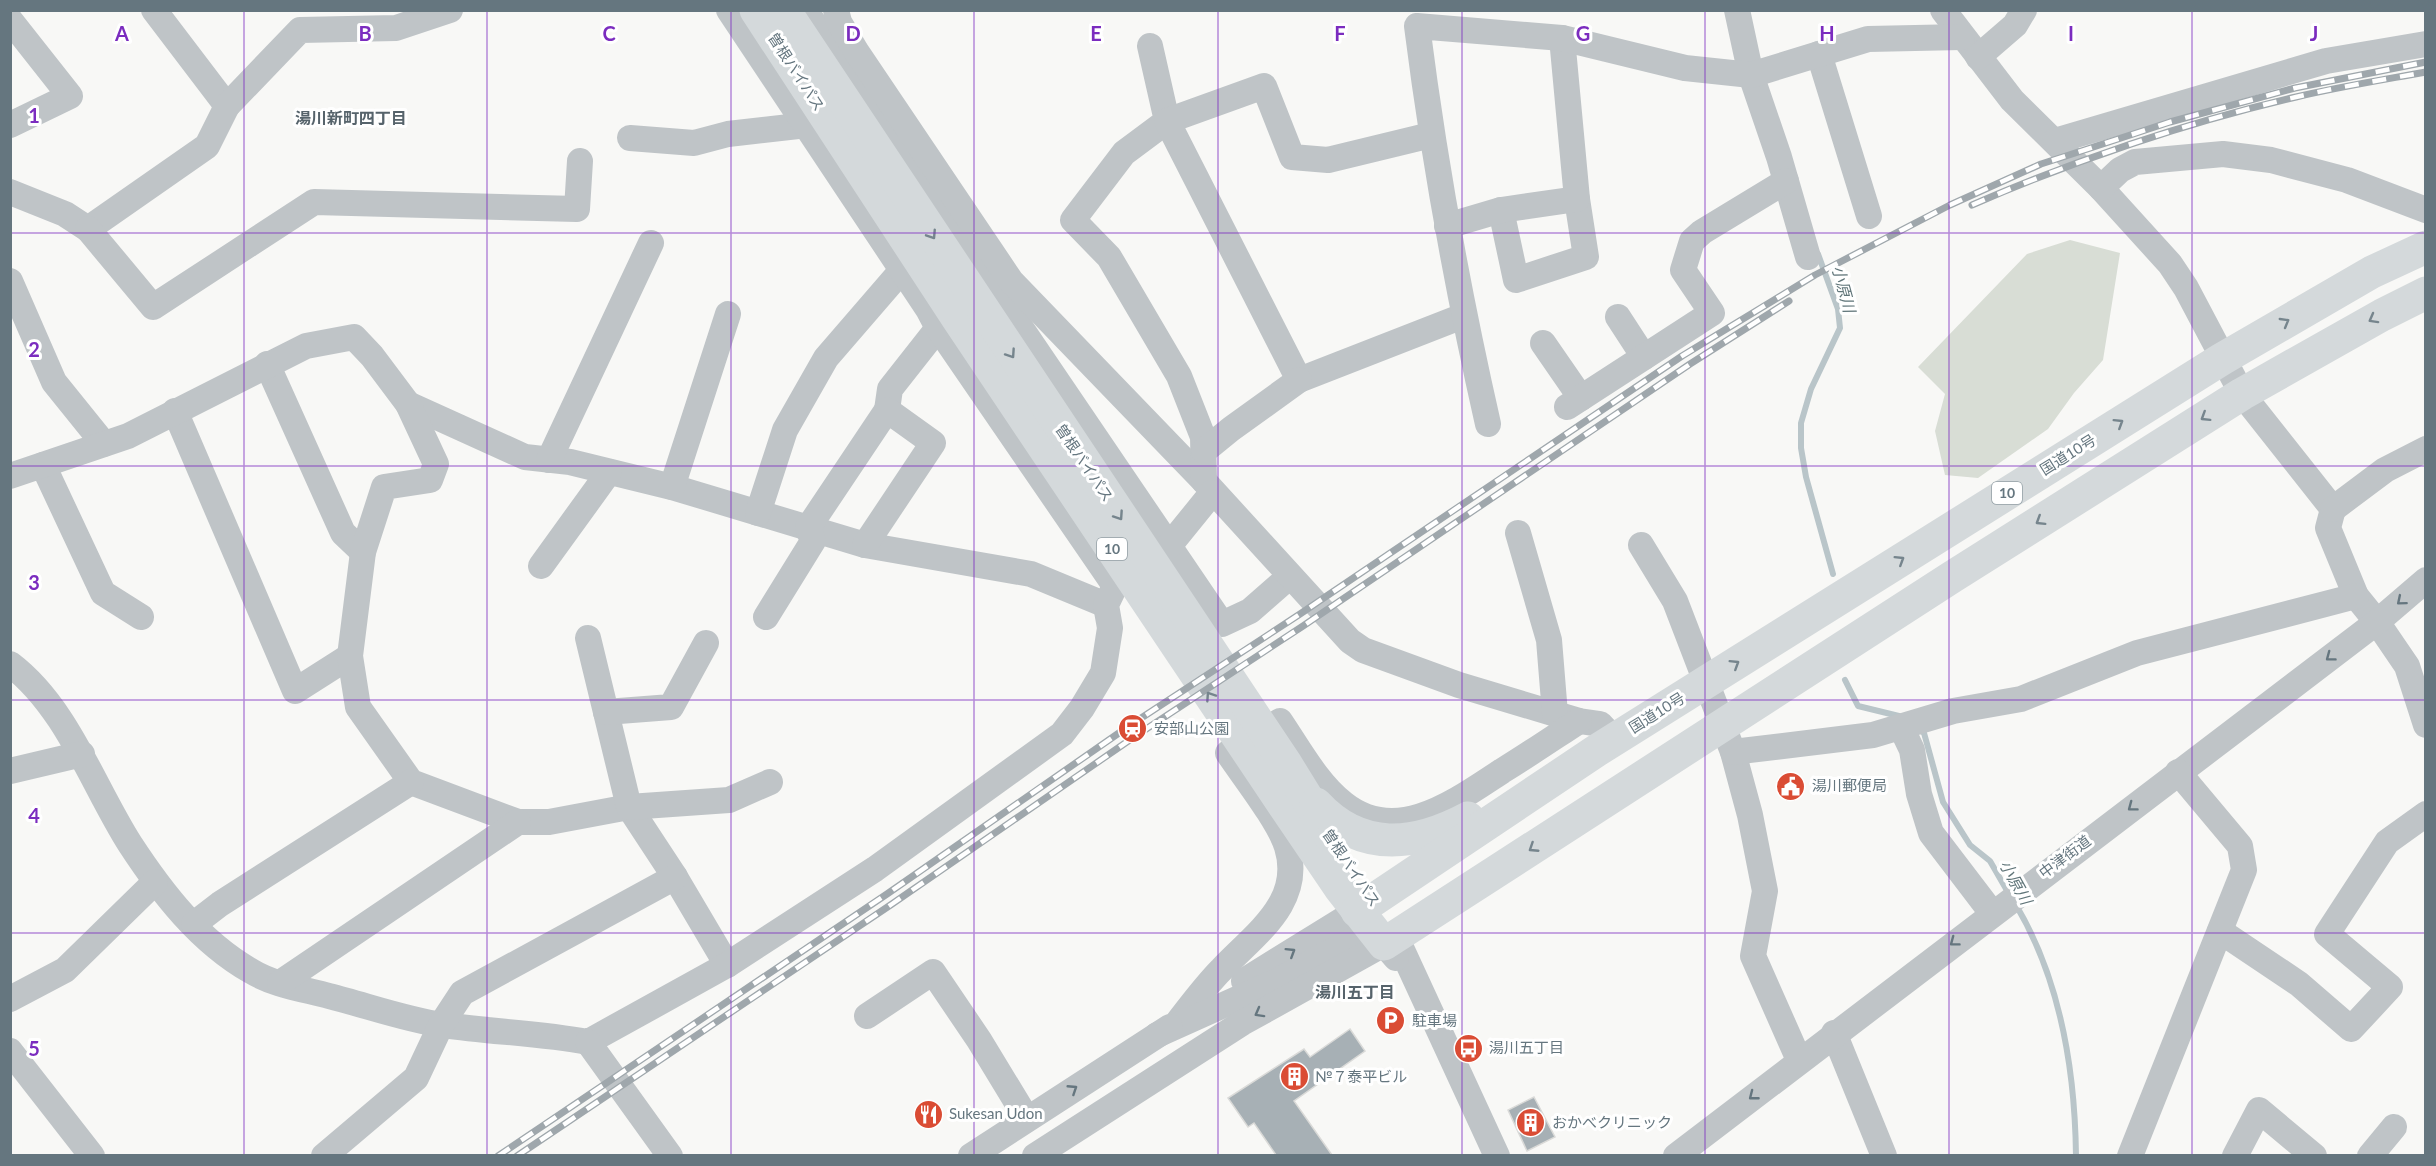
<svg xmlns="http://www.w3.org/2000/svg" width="2436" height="1166" viewBox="0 0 2436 1166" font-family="Lato,'Noto Sans JP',sans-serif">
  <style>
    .green { fill: #d8ddd5 }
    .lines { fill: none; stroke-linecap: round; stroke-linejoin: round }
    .stream { stroke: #b9c5c9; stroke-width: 6 }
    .building { fill: #a7b0b5; stroke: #dadad8; stroke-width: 1.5 }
    .minor { stroke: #bfc4c7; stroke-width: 26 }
    .highway { stroke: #d4d9db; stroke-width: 33 }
    .rail-casing { stroke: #9fa7ac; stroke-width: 7 }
    .rail { stroke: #fff; stroke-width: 4.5; stroke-dasharray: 14; stroke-linecap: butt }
    .oneway { stroke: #76858d }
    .oneway2 { stroke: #65767f }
    .grid { fill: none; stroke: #7b2cbf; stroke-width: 1.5; stroke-opacity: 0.55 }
    .labels { text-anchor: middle; stroke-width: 6; stroke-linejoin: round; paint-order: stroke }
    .shield { fill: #fff; stroke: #939fa5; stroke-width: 1.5 }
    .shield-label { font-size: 14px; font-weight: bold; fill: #65767f }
    .street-label { font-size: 15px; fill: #65767f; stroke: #fff }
    .poi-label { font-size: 15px; fill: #65767f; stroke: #fff; text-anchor: start }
    .neighbourhood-label { font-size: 16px; font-weight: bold; fill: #56636b; stroke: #fff }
    .water-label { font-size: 16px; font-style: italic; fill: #607579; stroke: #fff }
    .grid-label { font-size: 20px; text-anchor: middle; font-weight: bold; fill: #7b2cbf; stroke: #fff; stroke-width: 6; stroke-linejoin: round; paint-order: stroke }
  </style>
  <rect width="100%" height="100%" fill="#f8f8f6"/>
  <path class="green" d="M2070,240L2120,253L2103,360L2074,393L2048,429L1978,478L1945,475L1935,431L1945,394L1918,367L2027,254Z"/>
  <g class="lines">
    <g class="stream">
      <path d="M1818,254L1838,309L1840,328L1811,389L1801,423V448L1806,477L1833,574"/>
      <path d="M1845,680L1858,706L1903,717"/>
      <path d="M1918,729L1924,733L1943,802L1970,845L1990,861L2009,894"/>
      <path d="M2016,905C2061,981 2075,1069 2076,1156"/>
    </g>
  </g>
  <g class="building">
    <path d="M1350,1029L1365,1051L1294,1101L1332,1155H1276L1254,1123L1248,1127L1228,1098L1304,1049L1310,1057Z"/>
    <path d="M1534,1097L1555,1137L1527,1151L1508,1110Z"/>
  </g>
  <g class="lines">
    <g class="minor">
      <path d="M154,10L227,106"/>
      <path d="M805,10L1222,624L1250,611L1290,576"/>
      <path d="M836,10L839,22L856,51L1011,281L1204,481L1350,641L1363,650L1459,685L1579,721L1600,724L1615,740"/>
      <path d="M1737,10L1751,75L1779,157L1808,257"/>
      <path d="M1943,10L2012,100L2101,188L2170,264L2186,288L2242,394L2333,509L2328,528L2356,596L2377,622L2407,666L2426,725"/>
      <path d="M10,20L70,96L10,125"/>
      <path d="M1150,46L1167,121L1124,153L1073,220L1109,257L1179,376L1203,437L1204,481"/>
      <path d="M1819,54L1869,216"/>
      <path d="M1978,57L2015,25L2024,10"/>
      <path d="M1431,135L1328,160L1292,157L1264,86L1167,121L1299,380L1463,316"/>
      <path d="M630,138L694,143L728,134L807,125"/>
      <path d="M2055,141L2326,61L2426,44"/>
      <path d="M2101,188L2120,170L2135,162L2223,154L2271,160L2347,180L2426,210"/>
      <path d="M10,192L65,214L88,229L207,146L227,106L300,30L396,28L450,10"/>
      <path d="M1501,210L1516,280L1586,257L1577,199"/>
      <path d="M1447,226L1501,210L1577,199L1562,38"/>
      <path d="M88,229L153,307L314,202L577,209L580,161"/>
      <path d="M10,281L54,382L104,444"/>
      <path d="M1618,317L1644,357"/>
      <path d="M1543,343L1581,398"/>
      <path d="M267,364L343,533L363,552"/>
      <path d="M408,404L525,457L570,462L672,487L865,545L1031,574L1106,605"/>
      <path d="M1567,407L1712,313L1683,270L1692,241L1702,232L1786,181"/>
      <path d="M887,410L890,389L938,328"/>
      <path d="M175,411L295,691L350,656"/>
      <path d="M1488,424C1458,292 1434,160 1417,26L1562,38L1685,68L1751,75L1868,39L1962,37"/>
      <path d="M1204,451L1231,429L1299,380"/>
      <path d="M549,460L651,243"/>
      <path d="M43,465L103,593L141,617"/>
      <path d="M10,476L128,436L306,346L354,337L372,356L408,404L436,464L430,480L384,487L363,552L350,656L358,707L411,782L518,822H549L629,807L675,877L727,965"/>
      <path d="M672,487L728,314"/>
      <path d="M2333,509L2385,470L2426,449"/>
      <path d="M758,513L785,430L826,358L902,270"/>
      <path d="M1518,533L1549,640L1555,714"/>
      <path d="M1641,545L1675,601L1733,752L1750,815L1765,891L1753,956L1799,1060"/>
      <path d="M1157,555L1169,546L1212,493"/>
      <path d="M541,566L609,472"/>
      <path d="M766,617L813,541L808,528L887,410L933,443L865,545"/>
      <path d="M588,638L629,807L729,800L770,782"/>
      <path d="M10,664C67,707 93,786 130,844C162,893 200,942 251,971C274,985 303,989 329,996C365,1005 407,1020 443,1025C492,1032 540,1033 588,1042L727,965L875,869L1062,734L1082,708L1103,673L1110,628L1106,605L1115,586L938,328L928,309L729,10"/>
      <path d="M606,712L671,707L706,643"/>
      <path d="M1901,727L1912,750L1919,794L1931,833L1992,913"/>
      <path d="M1733,752L1873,735L1953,711L2021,699L2137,653L2356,596"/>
      <path d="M10,771L82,754"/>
      <path d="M194,924L220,904L411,782"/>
      <path d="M2220,931L2299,984L2351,1029L2390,987L2327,934L2387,842L2426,814"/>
      <path d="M1244,981L1357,911"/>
      <path d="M280,983L518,822"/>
      <path d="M10,999L65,970L155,882"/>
      <path d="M867,1016L933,972L979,1040L1027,1119"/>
      <path d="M1178,1022C1192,1004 1206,985 1222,969C1255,934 1304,902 1287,847C1279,821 1244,777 1228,753L1280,721C1299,749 1317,783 1344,804C1397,846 1456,801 1502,771C1528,755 1553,738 1579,721"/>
      <path d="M1834,1033L1884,1156"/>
      <path d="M1157,1035L1279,980L1360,936L1374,933L1396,937L1497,1156"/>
      <path d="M588,1042L670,1156"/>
      <path d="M10,1051L92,1156"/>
      <path d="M324,1156L416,1078L441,1025L462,993L675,877"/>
      <path d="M971,1156L1170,1027"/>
      <path d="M1035,1156L1242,1023L1384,944L1396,958"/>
      <path d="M1676,1156L2377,622L2426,580"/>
      <path d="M2130,1156L2244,870L2240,846L2178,772"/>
      <path d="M2235,1156L2259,1110L2314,1156"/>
      <path d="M2370,1156L2394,1127"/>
    </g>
    <g class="highway">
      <path d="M756,10L958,319L1281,801L1340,888L1384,944L1952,577L2242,394L2382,315L2426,293"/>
      <path d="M784,10L1286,764L1331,837"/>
      <path d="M1316,804C1361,853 1415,846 1468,818"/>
      <path d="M1357,911L1596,751L2222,359L2372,272L2426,247"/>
    </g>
    <defs>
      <g id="rail">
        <path d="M1972,205C2073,161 2188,122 2296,97C2338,87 2382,80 2426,72"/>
        <path d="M498,1156L887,894L1129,726L1300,614L1682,356L1815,275L1950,205L2041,164L2069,155L2170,122L2295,88L2426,62"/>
        <path d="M517,1156L892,904L1134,737L1303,626L1690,364L1789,301"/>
      </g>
    </defs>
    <use href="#rail" class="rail-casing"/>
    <use href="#rail" class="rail"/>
  </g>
  <defs><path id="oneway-chevron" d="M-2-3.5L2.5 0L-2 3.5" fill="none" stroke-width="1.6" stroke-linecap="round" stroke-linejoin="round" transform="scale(1.5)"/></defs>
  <g class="oneway">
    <use href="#oneway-chevron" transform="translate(932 235) rotate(57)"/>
    <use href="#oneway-chevron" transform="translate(2373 319) rotate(151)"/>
    <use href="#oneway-chevron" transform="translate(2285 322) rotate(-30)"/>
    <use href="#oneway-chevron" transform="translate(1011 354) rotate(56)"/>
    <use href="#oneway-chevron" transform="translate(2205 417) rotate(148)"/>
    <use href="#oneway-chevron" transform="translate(2119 423) rotate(-32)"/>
    <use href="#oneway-chevron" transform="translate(1119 516) rotate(56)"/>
    <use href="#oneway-chevron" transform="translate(2040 521) rotate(148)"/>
    <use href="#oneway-chevron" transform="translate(1900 560) rotate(-32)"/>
    <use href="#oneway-chevron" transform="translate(1735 664) rotate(-32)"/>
    <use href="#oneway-chevron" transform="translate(1210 696) rotate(-124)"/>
    <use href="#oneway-chevron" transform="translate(1533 848) rotate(147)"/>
  </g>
  <g class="oneway2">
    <use href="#oneway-chevron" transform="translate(2401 601) rotate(140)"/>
    <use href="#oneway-chevron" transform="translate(2330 657) rotate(143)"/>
    <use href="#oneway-chevron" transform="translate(2132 807) rotate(143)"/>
    <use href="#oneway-chevron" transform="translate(1954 942) rotate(143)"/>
    <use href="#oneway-chevron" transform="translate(1291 952) rotate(-32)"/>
    <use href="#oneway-chevron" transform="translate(1259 1013) rotate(151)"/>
    <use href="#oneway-chevron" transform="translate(1073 1089) rotate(-33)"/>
    <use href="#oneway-chevron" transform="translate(1753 1096) rotate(142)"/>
  </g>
  <path class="grid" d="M244,10V1156M487,10V1156M731,10V1156M974,10V1156M1218,10V1156M1462,10V1156M1705,10V1156M1949,10V1156M2192,10V1156M10,233H2426M10,466H2426M10,700H2426M10,933H2426"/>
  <defs>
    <symbol id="station-disc" viewBox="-11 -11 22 22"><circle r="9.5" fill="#da4c34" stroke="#fff"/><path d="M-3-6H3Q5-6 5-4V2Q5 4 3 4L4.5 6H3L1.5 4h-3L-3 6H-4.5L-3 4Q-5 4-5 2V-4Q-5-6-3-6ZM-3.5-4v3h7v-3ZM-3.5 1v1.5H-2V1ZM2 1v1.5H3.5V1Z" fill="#fff"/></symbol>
    <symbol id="civic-disc" viewBox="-11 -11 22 22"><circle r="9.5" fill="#da4c34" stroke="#fff"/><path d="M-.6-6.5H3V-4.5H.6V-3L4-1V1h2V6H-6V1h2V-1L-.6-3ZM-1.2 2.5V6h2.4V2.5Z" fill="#fff"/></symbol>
    <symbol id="parking-disc" viewBox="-11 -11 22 22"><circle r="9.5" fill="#da4c34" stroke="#fff"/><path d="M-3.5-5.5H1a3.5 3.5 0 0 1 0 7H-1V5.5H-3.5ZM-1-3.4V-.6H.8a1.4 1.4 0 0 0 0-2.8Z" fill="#fff"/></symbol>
    <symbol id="bus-disc" viewBox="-11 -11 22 22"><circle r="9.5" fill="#da4c34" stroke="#fff"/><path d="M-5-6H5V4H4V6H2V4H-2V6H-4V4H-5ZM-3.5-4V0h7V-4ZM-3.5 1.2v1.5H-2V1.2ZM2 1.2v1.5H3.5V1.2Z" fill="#fff"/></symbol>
    <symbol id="building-disc" viewBox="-11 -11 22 22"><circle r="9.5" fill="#da4c34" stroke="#fff"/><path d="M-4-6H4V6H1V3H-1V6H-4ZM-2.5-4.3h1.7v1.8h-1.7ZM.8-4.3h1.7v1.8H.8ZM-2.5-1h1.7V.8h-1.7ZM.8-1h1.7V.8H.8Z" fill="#fff"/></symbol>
    <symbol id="restaurant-disc" viewBox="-11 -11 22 22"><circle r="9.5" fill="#da4c34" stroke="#fff"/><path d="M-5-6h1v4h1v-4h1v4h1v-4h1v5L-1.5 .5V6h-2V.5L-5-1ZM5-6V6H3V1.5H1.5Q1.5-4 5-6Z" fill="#fff"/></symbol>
  </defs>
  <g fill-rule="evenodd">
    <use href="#station-disc" x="1116" y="712" width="33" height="33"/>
    <use href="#civic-disc" x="1774" y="770" width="33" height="33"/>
    <use href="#parking-disc" x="1374" y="1004" width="33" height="33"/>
    <use href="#bus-disc" x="1452" y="1032" width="33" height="33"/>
    <use href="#building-disc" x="1278" y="1060" width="33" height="33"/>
    <use href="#restaurant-disc" x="912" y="1098" width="33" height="33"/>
    <use href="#building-disc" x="1514" y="1106" width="33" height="33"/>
  </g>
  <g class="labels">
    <g class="shield">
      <rect x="1992" y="482" width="30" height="22" rx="4.5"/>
      <rect x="1097" y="538" width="30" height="22" rx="4.5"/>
    </g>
    <g class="shield-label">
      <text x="2007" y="498">10</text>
      <text x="1112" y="554">10</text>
    </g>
    <g class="street-label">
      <text transform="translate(796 72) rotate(57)" y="5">曽根バイパス</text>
      <text transform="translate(2068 455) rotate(-32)" y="5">国道10号</text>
      <text transform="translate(1084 463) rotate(56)" y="5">曽根バイパス</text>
      <text transform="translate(1657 713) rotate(-32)" y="5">国道10号</text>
      <text transform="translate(2065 857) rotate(-37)" y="5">中津街道</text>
      <text transform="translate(1351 868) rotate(56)" y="5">曽根バイパス</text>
    </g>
    <g class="poi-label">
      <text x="1154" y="734">安部山公園</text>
      <text x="1812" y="791">湯川郵便局</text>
      <text x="1412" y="1026">駐車場</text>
      <text x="1489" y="1053">湯川五丁目</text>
      <text x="1315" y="1082">№７泰平ビル</text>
      <text x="949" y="1119">Sukesan Udon</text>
      <text x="1552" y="1128">おかべクリニック</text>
    </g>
    <g class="neighbourhood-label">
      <text x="351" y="124">湯川新町四丁目</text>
      <text x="1355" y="998">湯川五丁目</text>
    </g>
    <g class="water-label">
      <text transform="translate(1844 289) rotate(75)" y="6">小原川</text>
      <text transform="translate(2016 882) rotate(61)" y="6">小原川</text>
    </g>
  </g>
  <g class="grid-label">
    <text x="122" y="41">A</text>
    <text x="365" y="41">B</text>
    <text x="609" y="41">C</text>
    <text x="853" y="41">D</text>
    <text x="1096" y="41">E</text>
    <text x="1340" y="41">F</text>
    <text x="1583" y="41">G</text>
    <text x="1827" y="41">H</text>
    <text x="2071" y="41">I</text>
    <text x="2314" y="41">J</text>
    <text x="34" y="123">1</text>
    <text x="34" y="357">2</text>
    <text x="34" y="590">3</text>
    <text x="34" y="823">4</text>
    <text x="34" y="1056">5</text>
  </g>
  <rect width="2436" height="1166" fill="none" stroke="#65767f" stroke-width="24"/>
</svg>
